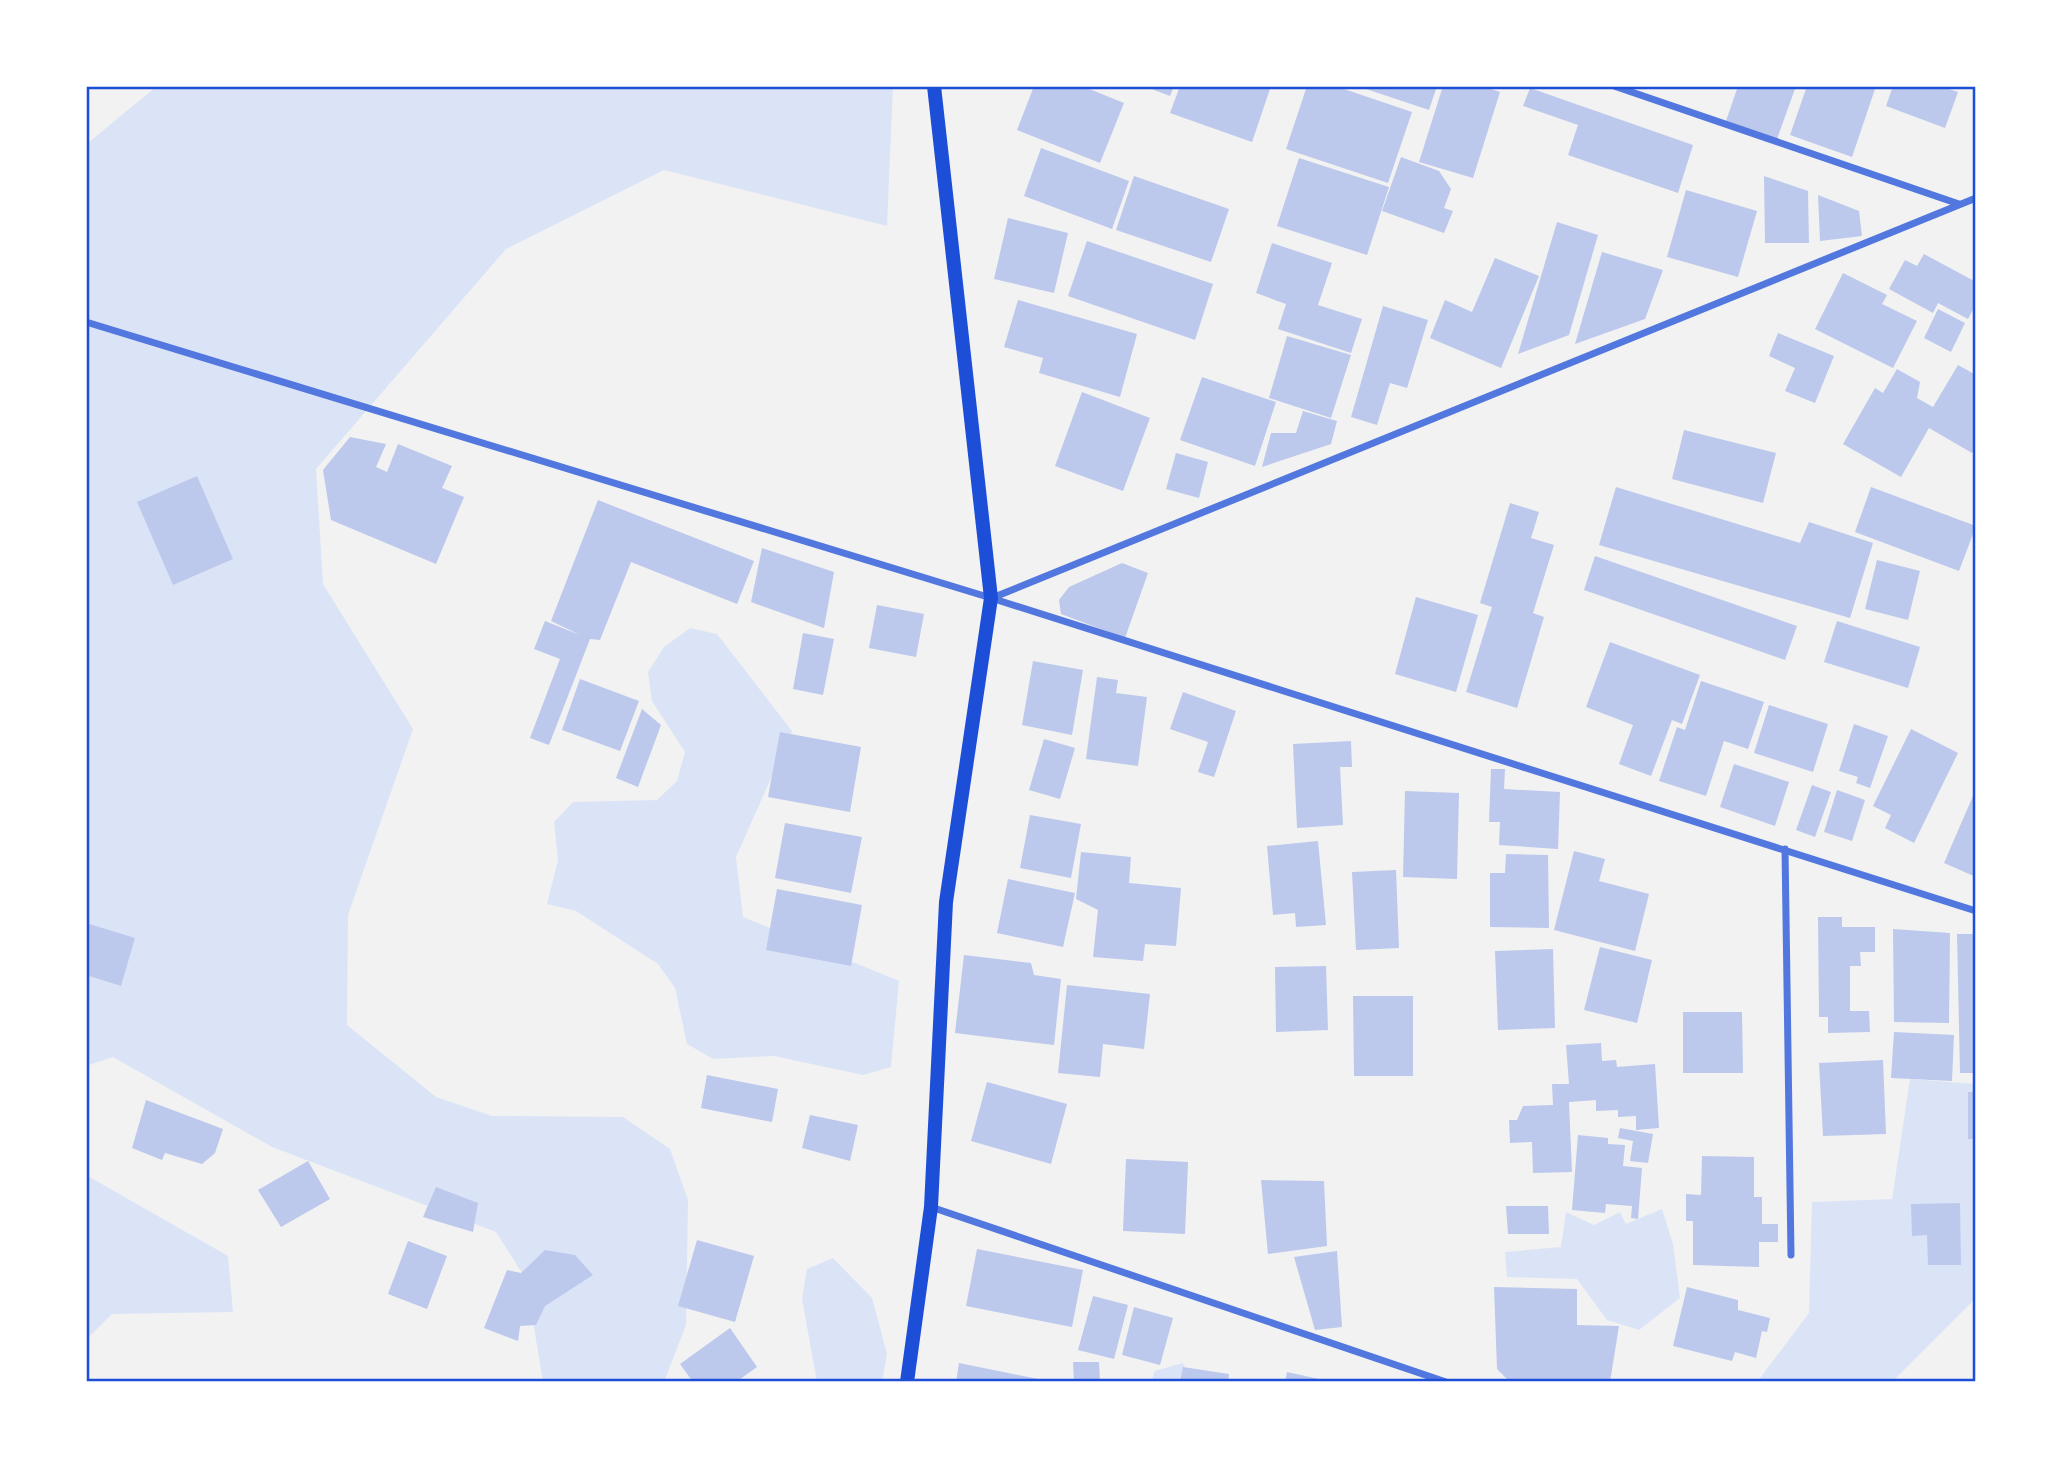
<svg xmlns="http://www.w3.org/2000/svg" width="2062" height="1468" viewBox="0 0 2062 1468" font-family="'Source Sans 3',sans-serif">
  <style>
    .green { fill: #dbe4f7 }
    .building { fill: #bdc9ec }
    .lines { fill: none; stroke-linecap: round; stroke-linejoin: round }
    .minor { stroke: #5277de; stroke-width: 7 }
    .secondary { stroke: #1d4ed8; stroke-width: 14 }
    .neatline { fill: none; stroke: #1d4ed8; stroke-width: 2.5 }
  </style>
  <rect width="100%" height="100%" fill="#f2f2f2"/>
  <g class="green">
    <path d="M157,86H893L887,226L664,170L506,249L316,469L323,584L413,729L348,915L347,1025L436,1097L492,1116L623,1117L670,1149L688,1200L686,1325L664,1382H543L526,1279L496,1232L272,1147L113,1057L86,1066V141L89,142Z"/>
    <path d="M690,628L717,634L792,731L736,857L743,917L899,981L891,1067L863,1075L774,1056L713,1059L687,1044L675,988L658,964L576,911L547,904L558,860L554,822L573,802L657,800L677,781L685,752L652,701L648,672L664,647Z"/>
    <path d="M1910,1079L1976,1084V1298L1892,1382H1757L1809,1313L1812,1202L1892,1199Z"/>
    <path d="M86,1175L228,1256L233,1312L112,1314L86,1340Z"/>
    <path d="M1662,1209L1673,1244L1680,1298L1639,1330L1607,1320L1577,1279L1507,1277L1505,1252L1561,1247L1566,1212L1594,1225L1620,1212L1626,1224Z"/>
    <path d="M833,1258L872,1298L887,1354L882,1382H817L802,1299L807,1269Z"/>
    <path d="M1183,1363L1190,1382H1151L1155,1371Z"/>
  </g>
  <g class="building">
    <path d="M1034,86H1082L1124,103L1100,163L1017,130Z"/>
    <path d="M1144,86H1174L1170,96Z"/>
    <path d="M1180,86H1271L1252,142L1170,113Z"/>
    <path d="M1307,86H1335L1412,112L1388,183L1286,149Z"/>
    <path d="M1357,86H1437L1429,110Z"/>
    <path d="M1443,86H1482L1500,92L1473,178L1419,162Z"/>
    <path d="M1738,86H1796L1777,139L1726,121Z"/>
    <path d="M1807,86H1876L1852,157L1790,135Z"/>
    <path d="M1893,86H1940L1958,92L1945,128L1886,106Z"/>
    <path d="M1530,88L1693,145L1678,193L1568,155L1578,125L1523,106Z"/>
    <path d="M1041,148L1129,181L1112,229L1024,196Z"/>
    <path d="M1401,157L1439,171L1451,189L1444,208L1453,211L1444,233L1382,211Z"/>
    <path d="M1299,158L1389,187L1367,255L1277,226Z"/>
    <path d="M1134,176L1229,209L1211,262L1116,230Z"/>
    <path d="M1764,176L1808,191L1809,243H1765Z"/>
    <path d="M1686,190L1757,211L1738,277L1667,257Z"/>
    <path d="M1818,195L1859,211L1862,236L1820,241Z"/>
    <path d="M1008,218L1068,233L1054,293L994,279Z"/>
    <path d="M1557,222L1598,235L1569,335L1518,354Z"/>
    <path d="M1087,241L1213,284L1195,340L1068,296Z"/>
    <path d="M1272,243L1332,263L1318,305L1362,319L1351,353L1278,329L1286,304L1256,293Z"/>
    <path d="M1602,252L1663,270L1645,319L1575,344Z"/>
    <path d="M1924,254L1976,282V304L1968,319L1938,303L1933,313L1889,289L1905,260L1917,266Z"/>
    <path d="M1495,258L1539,276L1501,368L1430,338L1445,300L1472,312Z"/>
    <path d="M1843,273L1887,295L1882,304L1917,321L1893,368L1815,329Z"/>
    <path d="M1018,300L1137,334L1120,397L1039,373L1043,358L1004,347Z"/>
    <path d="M1383,306L1428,320L1407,388L1390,383L1377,425L1351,417Z"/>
    <path d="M1938,309L1965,323L1951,352L1924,338Z"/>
    <path d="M1778,333L1834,356L1815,403L1785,391L1795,368L1769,356Z"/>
    <path d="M1287,336L1351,355L1331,418L1269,398Z"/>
    <path d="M1958,365L1976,375V445L1972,453L1929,428L1901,477L1843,444L1875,388L1883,393L1897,369L1920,382L1917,398L1933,407Z"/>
    <path d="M1202,377L1276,402L1255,466L1180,440Z"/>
    <path d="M1082,392L1150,418L1123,491L1055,466Z"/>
    <path d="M1303,411L1337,421L1331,444L1262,467L1271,433H1296Z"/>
    <path d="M1684,430L1776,453L1763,503L1672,479Z"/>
    <path d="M350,437L386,444L376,467L387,472L398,444L452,466L442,488L464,497L436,564L331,520L323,470Z"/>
    <path d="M1176,453L1208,462L1199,498L1166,489Z"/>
    <path d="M197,476L233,559L173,585L137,502Z"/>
    <path d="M1616,487L1800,543L1809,522L1873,543L1850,618L1599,545Z"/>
    <path d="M1871,487L1976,526L1959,571L1855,532Z"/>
    <path d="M598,500L754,561L737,604L631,562L600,640L590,639L549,745L530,738L560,659L534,649L545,621L580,635L551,621Z"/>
    <path d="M1510,503L1539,512L1531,538L1554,545L1533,613L1544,617L1517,708L1466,692L1492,607L1480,603Z"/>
    <path d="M762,548L834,572L824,628L751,602Z"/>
    <path d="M1595,556L1797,626L1785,660L1584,590Z"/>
    <path d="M1877,560L1920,571L1908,620L1865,609Z"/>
    <path d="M1122,563L1148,573L1125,638L1061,614L1059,600L1069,587Z"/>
    <path d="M1416,597L1478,615L1456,692L1395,674Z"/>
    <path d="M877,605L924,614L916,657L869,648Z"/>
    <path d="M1837,621L1920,647L1908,688L1824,662Z"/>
    <path d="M803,633L834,639L823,695L793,689Z"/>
    <path d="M1610,642L1700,675L1682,724L1672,720L1651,776L1619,764L1633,725L1586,707Z"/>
    <path d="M1033,661L1083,670L1072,735L1022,725Z"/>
    <path d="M1097,677L1118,680L1116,693L1147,697L1138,766L1086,759Z"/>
    <path d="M580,679L639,701L620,751L562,730Z"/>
    <path d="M1701,681L1764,702L1748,749L1724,741L1706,796L1659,781L1677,727L1685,730Z"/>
    <path d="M1183,692L1236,711L1214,777L1198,772L1208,742L1170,729Z"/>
    <path d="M1769,705L1828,724L1813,772L1754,753Z"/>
    <path d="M642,709L661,725L638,787L616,778Z"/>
    <path d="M1854,724L1888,736L1870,788L1856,783L1858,777L1839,771Z"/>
    <path d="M1911,729L1958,753L1914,843L1885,828L1891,815L1873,806Z"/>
    <path d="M780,732L861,747L850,812L768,797Z"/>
    <path d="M1044,739L1075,748L1060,799L1029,790Z"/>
    <path d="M1351,741L1352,767H1340L1343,825L1297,828L1293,744Z"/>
    <path d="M1734,764L1789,782L1775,826L1720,807Z"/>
    <path d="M1491,769H1505L1504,789L1560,792L1558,849L1499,845L1500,822H1489Z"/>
    <path d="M1812,785L1831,792L1815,837L1796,830Z"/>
    <path d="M1976,789V877L1944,863Z"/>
    <path d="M1837,790L1865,800L1852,841L1824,832Z"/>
    <path d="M1405,791L1459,793L1457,879L1403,877Z"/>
    <path d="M1030,815L1081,824L1071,878L1020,868Z"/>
    <path d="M785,823L862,837L851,893L775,878Z"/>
    <path d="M1318,841L1326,925L1296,927L1295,913L1273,915L1267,846Z"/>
    <path d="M1574,851L1605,859L1599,881L1649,894L1635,951L1554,930Z"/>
    <path d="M1081,852L1131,857L1129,883L1181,888L1176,946L1145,944L1143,961L1093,957L1098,910L1076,899Z"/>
    <path d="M1506,854L1548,855L1549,928L1490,927V873H1505Z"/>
    <path d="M1396,870L1399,948L1356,950L1352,872Z"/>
    <path d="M1008,879L1075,893L1063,947L997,933Z"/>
    <path d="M777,889L862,905L851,966L766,950Z"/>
    <path d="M1818,917H1842V927H1875V952H1860L1861,966H1850V1011H1869L1870,1032L1828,1033V1017H1819Z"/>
    <path d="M86,923L135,938L121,986L86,975Z"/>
    <path d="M1893,929L1950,933L1949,1023L1894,1022Z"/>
    <path d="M1957,934H1976V1073H1960Z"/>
    <path d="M1600,947L1652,960L1637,1023L1584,1010Z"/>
    <path d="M1553,949L1555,1028L1498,1030L1495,951Z"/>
    <path d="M964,955L1031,963L1034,975L1061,979L1054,1045L955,1033Z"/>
    <path d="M1326,966L1328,1030L1276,1032L1275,967Z"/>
    <path d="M1067,985L1150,994L1144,1049L1103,1044L1100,1077L1058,1073Z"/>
    <path d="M1353,996H1413V1076H1354Z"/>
    <path d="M1683,1012H1742L1743,1073H1683Z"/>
    <path d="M1894,1032L1954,1035L1952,1081L1891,1078Z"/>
    <path d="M1601,1043L1602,1061L1616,1060L1617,1067L1655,1064L1659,1128L1636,1130V1116L1618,1117V1110L1596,1111V1100L1569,1102L1572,1172L1533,1173L1532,1142L1510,1143L1509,1120H1517L1523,1106L1553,1105L1552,1084H1569L1566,1045Z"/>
    <path d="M1883,1060L1886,1134L1823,1136L1819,1063Z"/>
    <path d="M707,1075L778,1089L772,1122L701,1108Z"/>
    <path d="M987,1082L1067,1104L1051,1164L971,1141Z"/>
    <rect x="1968" y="1092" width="8" height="47"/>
    <path d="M146,1100L223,1129L215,1153L202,1164L165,1153L162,1160L132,1148Z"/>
    <path d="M810,1115L858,1125L850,1161L802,1148Z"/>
    <path d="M1620,1128L1653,1134L1648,1163L1630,1161L1633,1141L1618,1138Z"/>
    <path d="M1578,1135L1608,1138V1144L1625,1145L1623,1166L1642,1168L1638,1219L1631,1218L1632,1206L1606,1204L1605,1213L1572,1210Z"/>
    <path d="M1702,1156L1754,1157V1197H1762V1224H1778V1242H1759V1267L1693,1265V1221H1686V1194L1701,1195Z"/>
    <path d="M1126,1159L1188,1162L1185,1234L1123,1231Z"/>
    <path d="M308,1161L330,1199L281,1227L258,1190Z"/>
    <path d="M1261,1180L1324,1181L1327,1246L1268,1254Z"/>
    <path d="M436,1187L478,1203L473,1232L423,1217Z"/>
    <path d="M1960,1203L1961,1265H1928L1927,1235L1912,1236L1911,1204Z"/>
    <path d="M1506,1206H1548L1549,1234H1508Z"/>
    <path d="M697,1240L754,1256L735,1322L678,1306Z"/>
    <path d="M408,1241L447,1256L427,1309L388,1294Z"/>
    <path d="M977,1249L1083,1270L1072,1327L966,1306Z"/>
    <path d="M545,1250L575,1255L593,1275L545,1306L536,1325L520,1326L518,1341L484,1328L507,1270L521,1273Z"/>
    <path d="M1337,1251L1342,1327L1315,1330L1294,1257Z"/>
    <path d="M1494,1287L1577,1289V1325L1619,1326L1610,1382H1510L1497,1369Z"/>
    <path d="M1687,1287L1738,1300V1310L1770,1318L1767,1332L1762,1331L1756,1358L1735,1352L1732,1361L1673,1346Z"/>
    <path d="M1093,1296L1128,1305L1114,1359L1078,1350Z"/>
    <path d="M1134,1307L1173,1318L1160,1365L1122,1355Z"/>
    <path d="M730,1328L757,1367L736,1382H693L680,1364Z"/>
    <path d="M1073,1362H1099L1100,1382H1074Z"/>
    <path d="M959,1363L1038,1379L1037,1382H956Z"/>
    <path d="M1183,1367L1229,1374L1228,1382H1180Z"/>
    <path d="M1287,1372L1328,1381V1382H1285Z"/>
  </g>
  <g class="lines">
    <g class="minor">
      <path d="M1614,86L1959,204"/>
      <path d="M86,322L991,598L1976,911"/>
      <path d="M992,598L1976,198"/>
      <path d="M1785,849L1791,1255"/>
      <path d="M931,1207L1446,1382"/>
    </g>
    <path class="secondary" d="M907,1382L931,1207L946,902L991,598L934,86"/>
  </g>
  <rect width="2062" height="1468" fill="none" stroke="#ffffff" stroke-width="175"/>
  <rect x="88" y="88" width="1886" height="1292" class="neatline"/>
</svg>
